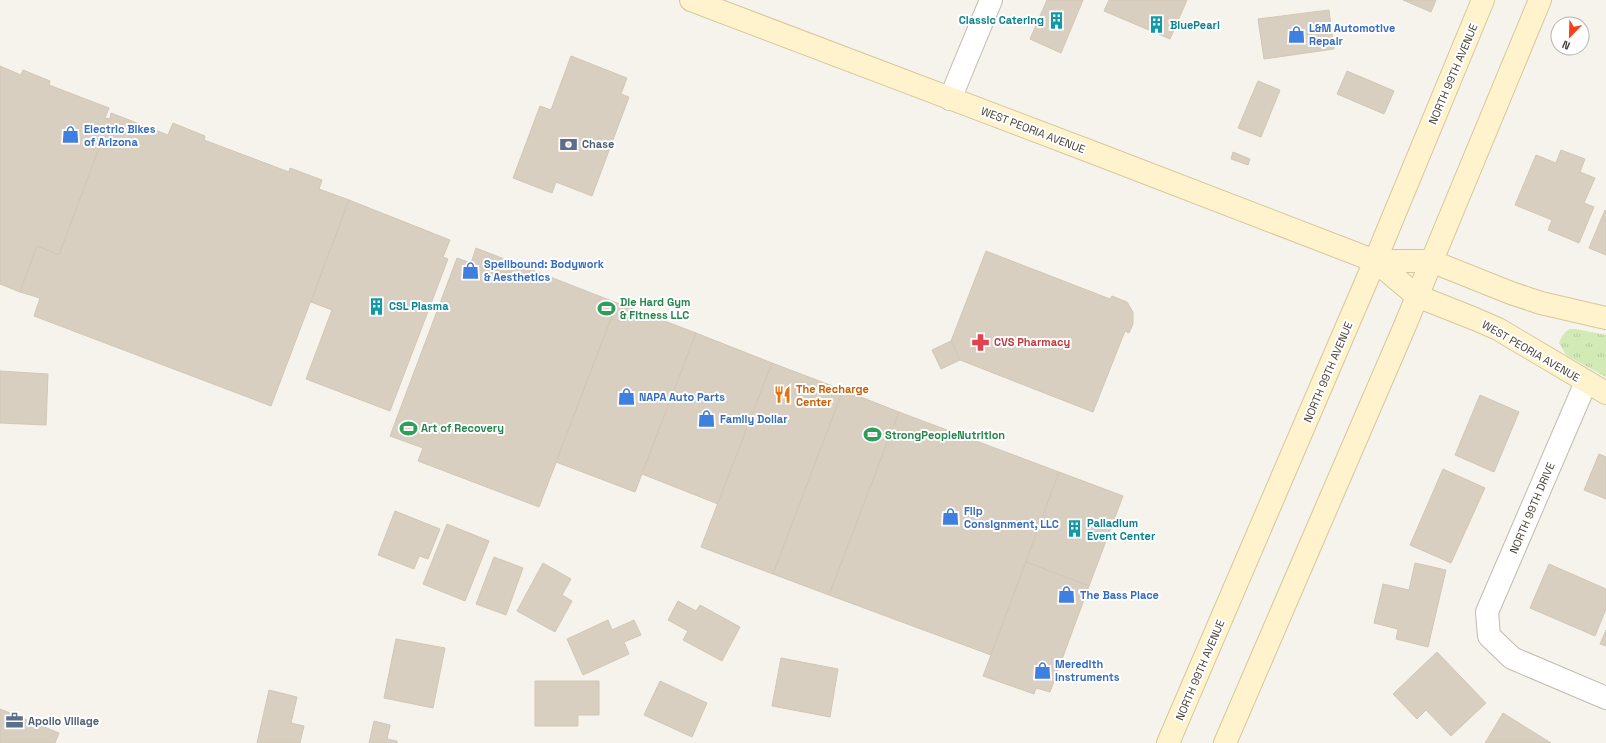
<svg xmlns="http://www.w3.org/2000/svg" width="1606" height="743" viewBox="0 0 1606 743" font-family="'Space Grotesk',sans-serif">
  <style>
    .park { fill: url(#park-tufts) }
    .building { fill: #d8cfc1; stroke: #d3c7b4 }
    .lines { fill: none; stroke-linecap: round; stroke-linejoin: round }
    .street-casing { stroke: #c2bbae; stroke-width: 24 }
    .secondary-casing { stroke: #d6c79b; stroke-width: 24 }
    .street { stroke: #fff; stroke-width: 22 }
    .secondary { stroke: #fff3cd; stroke-width: 22 }
    .labels { text-anchor: middle; stroke-width: 4; stroke-linejoin: round; paint-order: stroke }
    .culture-label { font-size: 11px; font-weight: bold; fill: #0d838f; stroke: #fff; text-anchor: start }
    .shop-label { font-size: 11px; font-weight: bold; fill: #366cbe; stroke: #fff; text-anchor: start }
    .street-label { font-size: 11px; fill: #4b4439; stroke: #fff }
    .service-label { font-size: 11px; font-weight: bold; fill: #4e5e75; stroke: #fff; text-anchor: start }
    .leisure-label { font-size: 11px; font-weight: bold; fill: #27864d; stroke: #fff; text-anchor: start }
    .health-label { font-size: 11px; font-weight: bold; fill: #be3a42; stroke: #fff; text-anchor: start }
    .food-label { font-size: 11px; font-weight: bold; fill: #c56008; stroke: #fff; text-anchor: start }
  </style>
  <defs>
    <pattern id="park-tufts" width="24" height="20" patternUnits="userSpaceOnUse"><rect width="24" height="20" fill="#d2eab5"/><path d="M3 7l-1-3M5 7V3M7 7l1-3M15 17l-1-3M17 17v-4M19 17l1-3" fill="none" stroke="#b6ca9c"/></pattern>
  </defs>
  <rect width="100%" height="100%" fill="#f6f3ec"/>
  <path class="park" d="M1570,329H1576L1606,335V377L1566,355L1559,343C1561,337 1564,332 1570,329Z"/>
  <g class="building">
    <path d="M1047,0H1083L1061,53L1030,39Z"/>
    <path d="M1109,0H1187L1170,39L1104,11Z"/>
    <path d="M1403,0H1436L1431,12Z"/>
    <path d="M1329,10L1334,49L1264,59L1258,19Z"/>
    <path d="M571,56L627,78L621,94L629,97L592,196L556,182L552,193L513,178L540,106L551,110Z"/>
    <path d="M0,66L21,75L23,70L50,81L49,85L109,108L105,118L110,119L59,255L37,246L20,292L0,284Z"/>
    <path d="M1347,71L1394,91L1384,114L1337,94Z"/>
    <path d="M1258,81L1280,90L1261,137L1238,128Z"/>
    <path d="M111,113L168,135L173,123L205,136L204,140L289,172L290,168L322,180L319,189L349,200L271,406L34,316L40,298L20,292L37,246L59,255L110,119Z"/>
    <path d="M1561,150L1585,159L1580,172L1595,178L1584,203L1594,207L1579,243L1548,230L1552,220L1515,205L1536,155L1556,163Z"/>
    <path d="M1233,152L1250,159L1248,165L1231,159Z"/>
    <path d="M349,200L450,240L443,257L448,259L390,411L306,379L332,310L311,302Z"/>
    <path d="M1605,210L1606,211V255L1589,248Z"/>
    <path d="M476,248L617,303L539,507L418,461L423,448L390,436L457,258L471,263Z"/>
    <path d="M986,251L1110,299L1112,296L1127,302L1133,312V324L1129,333L1125,331L1093,412L960,360L951,341Z"/>
    <path d="M617,303L696,333L635,492L556,462Z"/>
    <path d="M696,333L772,363L718,504L642,474Z"/>
    <path d="M951,341L960,360L941,369L932,350Z"/>
    <path d="M772,363L843,390L773,574L701,547Z"/>
    <path d="M0,371L48,374L46,425L0,423Z"/>
    <path d="M843,390L899,412L829,595L773,574Z"/>
    <path d="M1480,395L1519,412L1494,472L1455,455Z"/>
    <path d="M899,412L1059,472L991,655L829,595Z"/>
    <path d="M1599,454L1606,457V499L1584,490Z"/>
    <path d="M1443,469L1485,488L1451,563L1410,545Z"/>
    <path d="M1059,472L1123,496L1089,586L1026,562Z"/>
    <path d="M395,511L440,529L428,559L419,556L414,569L378,555Z"/>
    <path d="M447,524L489,541L465,601L423,584Z"/>
    <path d="M494,557L523,568L506,615L476,604Z"/>
    <path d="M1026,562L1089,586L1050,692L1036,688L1034,694L983,676Z"/>
    <path d="M543,563L571,579L562,595L572,601L555,632L517,611Z"/>
    <path d="M1415,563L1446,570L1428,647L1396,639L1398,629L1374,623L1383,584L1409,590Z"/>
    <path d="M1549,564L1606,589V609L1595,636L1530,608Z"/>
    <path d="M678,601L696,611L700,605L740,627L722,661L683,640L688,631L668,620Z"/>
    <path d="M608,620L612,630L634,620L641,635L624,642L629,654L583,675L567,639Z"/>
    <path d="M1606,630V646L1600,644Z"/>
    <path d="M396,639L445,648L433,708L384,698Z"/>
    <path d="M1437,652L1486,703L1451,736L1426,710L1417,719L1393,694Z"/>
    <path d="M781,658L838,669L830,717L772,706Z"/>
    <path d="M535,681H599V715H578V726H535Z"/>
    <path d="M660,681L707,703L692,737L644,715Z"/>
    <path d="M269,690L297,697L291,723L304,726L300,743H257Z"/>
    <path d="M0,709L59,733L55,743H0Z"/>
    <path d="M1503,713L1551,743H1485Z"/>
    <path d="M374,721L390,725L387,739L397,741V743H369Z"/>
  </g>
  <g class="lines">
    <defs>
      <g id="street">
        <path d="M950,99L991,0"/>
        <path d="M1586,382L1487,612L1489,636L1512,658L1606,698"/>
      </g>
      <g id="secondary">
        <path d="M691,0L1097,154L1375,261L1417,296L1475,319L1498,329L1606,393"/>
        <path d="M1375,261H1431L1511,293L1541,303L1606,318"/>
        <path d="M1168,743L1375,261L1483,0"/>
        <path d="M1225,743L1404,328L1540,0"/>
      </g>
    </defs>
    <use href="#street" class="street-casing"/>
    <use href="#secondary" class="secondary-casing"/>
    <use href="#street" class="street"/>
    <use href="#secondary" class="secondary"/>
  </g>
  <defs>
    <symbol id="building-bare" viewBox="-9 -9 18 18"><path d="M-4-6H4V6H1V3H-1V6H-4ZM-2.5-4.3h1.7v1.8h-1.7ZM.8-4.3h1.7v1.8H.8ZM-2.5-1h1.7V.8h-1.7ZM.8-1h1.7V.8H.8Z" fill="#0f9aa8" stroke="#fff" stroke-width="2.5" paint-order="stroke"/></symbol>
    <symbol id="shop-bare" viewBox="-9 -9 18 18"><path d="M-5-2.5h2.3a2.7 3.5 0 0 1 5.4 0H5L5.5 6h-11ZM-1.5-2.5h3a1.5 2.3 0 0 0-3 0Z" fill="#3f7fe0" stroke="#fff" stroke-width="2.5" paint-order="stroke"/></symbol>
    <symbol id="bank-bare" viewBox="-9 -9 18 18"><path d="M-6-4H6V4H-6ZM0-2.3a2.3 2.3 0 1 0 0 4.6a2.3 2.3 0 1 0 0-4.6Z" fill="#5c6f8a" stroke="#fff" stroke-width="2.5" paint-order="stroke"/></symbol>
    <symbol id="stadium-bare" viewBox="-9 -9 18 18"><path d="M0-5a6.5 5 0 1 0 0 10a6.5 5 0 1 0 0-10ZM-3.5-1.8h7v3.6h-7Z" fill="#2e9e5b" stroke="#fff" stroke-width="2.5" paint-order="stroke"/></symbol>
    <symbol id="pharmacy-bare" viewBox="-9 -9 18 18"><path d="M-2-6h4v4h4v4h-4v4h-4v-4h-4v-4h4Z" fill="#e0444e" stroke="#fff" stroke-width="2.5" paint-order="stroke"/></symbol>
    <symbol id="restaurant-bare" viewBox="-9 -9 18 18"><path d="M-5-6h1v4h1v-4h1v4h1v-4h1v5L-1.5 .5V6h-2V.5L-5-1ZM5-6V6H3V1.5H1.5Q1.5-4 5-6Z" fill="#e8710a" stroke="#fff" stroke-width="2.5" paint-order="stroke"/></symbol>
    <symbol id="office-bare" viewBox="-9 -9 18 18"><path d="M-6-3h4V-5.5h4V-3h4V5H-6ZM-1-4.5V-3h2v-1.5ZM-6 0V1H6V0Z" fill="#5c6f8a" stroke="#fff" stroke-width="2.5" paint-order="stroke"/></symbol>
  </defs>
  <g fill-rule="evenodd">
    <use href="#building-bare" x="1044" y="8" width="25" height="25"/>
    <use href="#building-bare" x="1144" y="12" width="25" height="25"/>
    <use href="#shop-bare" x="1284" y="22" width="25" height="25"/>
    <use href="#shop-bare" x="58" y="122" width="25" height="25"/>
    <use href="#bank-bare" x="556" y="132" width="25" height="25"/>
    <use href="#shop-bare" x="458" y="258" width="25" height="25"/>
    <use href="#building-bare" x="364" y="294" width="25" height="25"/>
    <use href="#stadium-bare" x="594" y="296" width="25" height="25"/>
    <use href="#pharmacy-bare" x="968" y="330" width="25" height="25"/>
    <use href="#restaurant-bare" x="770" y="382" width="25" height="25"/>
    <use href="#shop-bare" x="614" y="384" width="25" height="25"/>
    <use href="#shop-bare" x="694" y="406" width="25" height="25"/>
    <use href="#stadium-bare" x="396" y="416" width="25" height="25"/>
    <use href="#stadium-bare" x="860" y="422" width="25" height="25"/>
    <use href="#shop-bare" x="938" y="504" width="25" height="25"/>
    <use href="#building-bare" x="1062" y="516" width="25" height="25"/>
    <use href="#shop-bare" x="1054" y="582" width="25" height="25"/>
    <use href="#shop-bare" x="1030" y="658" width="25" height="25"/>
    <use href="#office-bare" x="2" y="708" width="25" height="25"/>
  </g>
  <g class="labels">
    <g class="culture-label">
      <text x="1044" y="24" text-anchor="end">Classic Catering</text>
      <text x="1170" y="29">BluePearl</text>
      <text x="389" y="310">CSL Plasma</text>
      <text x="1087" y="527">Palladium<tspan x="1087" dy="13">Event Center</tspan></text>
    </g>
    <g class="shop-label">
      <text x="1309" y="32">L&amp;M Automotive<tspan x="1309" dy="13">Repair</tspan></text>
      <text x="84" y="133">Electric Bikes<tspan x="84" dy="13">of Arizona</tspan></text>
      <text x="484" y="268">Spellbound: Bodywork<tspan x="484" dy="13">&amp; Aesthetics</tspan></text>
      <text x="639" y="401">NAPA Auto Parts</text>
      <text x="720" y="423">Family Dollar</text>
      <text x="964" y="515">Flip<tspan x="964" dy="13">Consignment, LLC</tspan></text>
      <text x="1080" y="599">The Bass Place</text>
      <text x="1055" y="668">Meredith<tspan x="1055" dy="13">Instruments</tspan></text>
    </g>
    <g class="street-label">
      <text transform="translate(1453 74) rotate(-67)" y="4">NORTH 99TH AVENUE</text>
      <text transform="translate(1033 130) rotate(21)" y="4">WEST PEORIA AVENUE</text>
      <text transform="translate(1531 351) rotate(30)" y="4">WEST PEORIA AVENUE</text>
      <text transform="translate(1328 372) rotate(-67)" y="4">NORTH 99TH AVENUE</text>
      <text transform="translate(1532 508) rotate(-67)" y="4">NORTH 99TH DRIVE</text>
      <text transform="translate(1200 670) rotate(-67)" y="4">NORTH 99TH AVENUE</text>
    </g>
    <g class="service-label">
      <text x="582" y="148">Chase</text>
      <text x="28" y="725">Apollo Village</text>
    </g>
    <g class="leisure-label">
      <text x="620" y="306">Die Hard Gym<tspan x="620" dy="13">&amp; Fitness LLC</tspan></text>
      <text x="421" y="432">Art of Recovery</text>
      <text x="885" y="439">StrongPeopleNutrition</text>
    </g>
    <g class="health-label">
      <text x="994" y="346">CVS Pharmacy</text>
    </g>
    <g class="food-label">
      <text x="796" y="393">The Recharge<tspan x="796" dy="13">Center</tspan></text>
    </g>
  </g>
  <g transform="translate(1570 36) rotate(203)"><circle r="19" fill="#ffffff" stroke="#b7b4b0"/>
  <path d="M0-3L7 15L0 10L-7 15Z" fill="#fc3f1d"/>
  <text y="-6" font-size="11" font-weight="bold" text-anchor="middle" fill="#4b4439">N</text>
  </g>
</svg>
